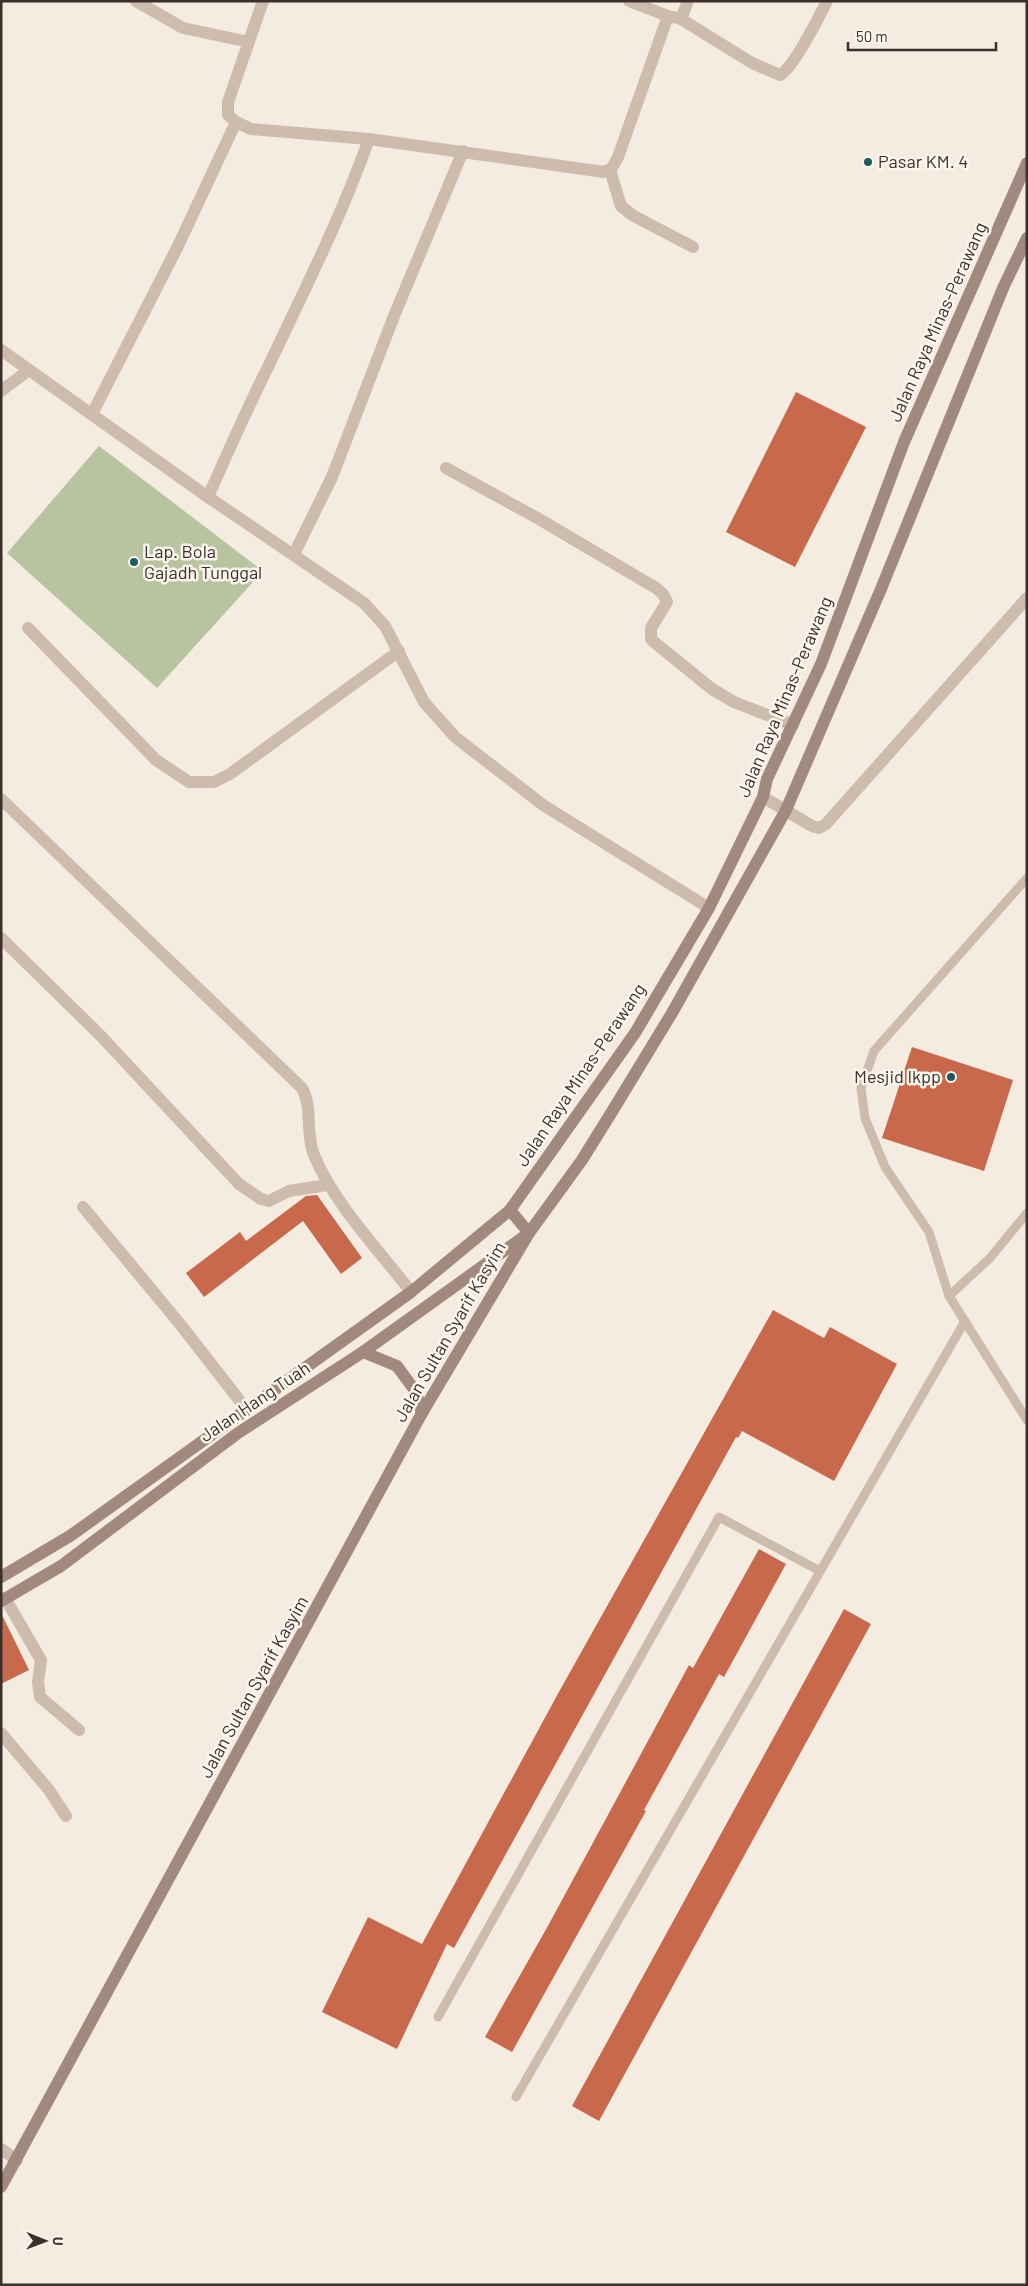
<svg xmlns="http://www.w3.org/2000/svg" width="1028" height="2286" viewBox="0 0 1028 2286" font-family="Barlow,sans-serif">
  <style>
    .pitch { fill: #b8c4a0 }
    .building { fill: #c8694b }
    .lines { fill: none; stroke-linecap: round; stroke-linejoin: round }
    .service { stroke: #cdbbac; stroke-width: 9 }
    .minor { stroke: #cdbbac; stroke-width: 12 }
    .tertiary { stroke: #cdbbac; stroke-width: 12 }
    .secondary { stroke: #a18a7d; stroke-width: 12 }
    .poi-dot { fill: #1f5a5e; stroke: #fbf5ee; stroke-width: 2 }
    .labels { text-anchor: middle; stroke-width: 5; stroke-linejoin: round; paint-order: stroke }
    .poi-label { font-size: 18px; fill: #3b302b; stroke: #fbf5ee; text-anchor: start }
    .street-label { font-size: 18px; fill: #3b302b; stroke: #fbf5ee }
  </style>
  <rect width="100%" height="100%" fill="#f4ebe1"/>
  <path class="pitch" d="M99,446L263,571L157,688L7,553Z"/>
  <g class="building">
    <path d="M796,392L866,427L795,567L726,532Z"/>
    <path d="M912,1047L1013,1080L984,1171L882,1138Z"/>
    <path d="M317,1195L362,1258L341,1274L303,1221L204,1297L186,1273L240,1232L246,1241L306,1196Z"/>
    <path d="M773,1310L824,1338L830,1327L897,1364L834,1481L742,1431L738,1438L736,1437L454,1948L447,1944L397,2049L322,2012L368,1917L422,1944L560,1690Z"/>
    <path d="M759,1549L786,1564L724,1677L719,1674L644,1810L646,1811L512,2052L485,2037L549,1924L689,1665L693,1668Z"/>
    <path d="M844,1609L871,1624L599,2121L572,2106Z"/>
    <path d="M1,1613L29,1670L1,1684Z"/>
  </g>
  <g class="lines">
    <g class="service">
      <path d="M1027,878L874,1051L861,1088L865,1118L885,1167L929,1232L949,1296L1027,1420"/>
      <path d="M949,1296L990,1258L1027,1213"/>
      <path d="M438,2017L719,1517L820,1571"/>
      <path d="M516,2097L965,1321"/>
    </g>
    <g class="minor">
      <path d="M136,1L183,28L249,42"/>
      <path d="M263,1L228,102V115L236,122L251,129L369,139L604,172L612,168L618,157L668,16L681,19L752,63L780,75C794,67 819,17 827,1"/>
      <path d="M629,1L668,16"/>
      <path d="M681,19L688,1"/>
      <path d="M610,170L621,206L632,215L693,247"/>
      <path d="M1,391L29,370"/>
      <path d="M92,414L178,246L236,122"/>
      <path d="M446,468L539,519L656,588L663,594L667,602L651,628V639L654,642L712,689L734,702L793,725"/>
      <path d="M208,497C227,454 246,411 267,369C303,293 341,218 369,139"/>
      <path d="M294,554L332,477L394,316L463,151"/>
      <path d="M28,628L156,760L189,782H214L230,774L399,651"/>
      <path d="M763,797L812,826L819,828L826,824L1027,598"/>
      <path d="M1,799L302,1088C313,1108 305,1133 314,1155C334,1204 379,1250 411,1292"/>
      <path d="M1,938L99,1034L239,1184L261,1199L269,1201L289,1191L327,1185"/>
      <path d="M83,1207L180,1324L247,1410"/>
      <path d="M5,1598L41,1660L38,1682L40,1697L79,1730"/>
      <path d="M1,1733L49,1790L66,1816"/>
      <path d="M1,2149L17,2160"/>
    </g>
    <path class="tertiary" d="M1,350L208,497L364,603L385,626L424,702L455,737L543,805L709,908"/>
    <g class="secondary">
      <path d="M363,1352L397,1366L416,1392L422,1413"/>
      <path d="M1,1577L70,1536L411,1292L510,1210L635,1033L709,908L763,797L767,779L821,664L904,442L1027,163"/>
      <path d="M1,1601L61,1566L238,1433L363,1352L529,1233L582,1160L613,1110L672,1013L786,810L881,589L1003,288L1027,238"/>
      <path d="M1,2187L422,1413L529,1233L510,1210"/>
    </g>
  </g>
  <g class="poi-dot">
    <circle cx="868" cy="162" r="5"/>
    <circle cx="134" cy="562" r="5"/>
    <circle cx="951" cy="1077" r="5"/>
  </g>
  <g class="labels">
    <g class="poi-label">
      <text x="878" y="168">Pasar KM. 4</text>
      <text x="144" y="558">Lap. Bola<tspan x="144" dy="21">Gajadh Tunggal</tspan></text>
      <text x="941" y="1083" text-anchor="end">Mesjid Ikpp</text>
    </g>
    <g class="street-label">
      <text transform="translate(938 322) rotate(-66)" y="6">Jalan Raya Minas-Perawang</text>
      <text transform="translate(785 697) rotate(-67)" y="6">Jalan Raya Minas-Perawang</text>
      <text transform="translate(581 1075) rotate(-56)" y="6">Jalan Raya Minas-Perawang</text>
      <text transform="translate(450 1332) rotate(-60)" y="6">Jalan Sultan Syarif Kasyim</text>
      <text transform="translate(255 1402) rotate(-34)" y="6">Jalan Hang Tuah</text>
      <text transform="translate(254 1687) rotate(-61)" y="6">Jalan Sultan Syarif Kasyim</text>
    </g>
  </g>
  <rect width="1028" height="2286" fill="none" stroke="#3b302b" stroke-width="5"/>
  <g transform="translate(45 2241) rotate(91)" stroke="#fbf5ee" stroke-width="4" paint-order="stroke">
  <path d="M0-4L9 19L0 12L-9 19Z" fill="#3b302b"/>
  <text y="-8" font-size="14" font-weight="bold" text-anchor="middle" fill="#3b302b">U</text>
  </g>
  <path d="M848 42v8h148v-8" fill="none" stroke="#3b302b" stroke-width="2.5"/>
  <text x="856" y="42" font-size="15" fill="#3b302b" stroke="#fbf5ee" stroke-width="4" paint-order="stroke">50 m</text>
</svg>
